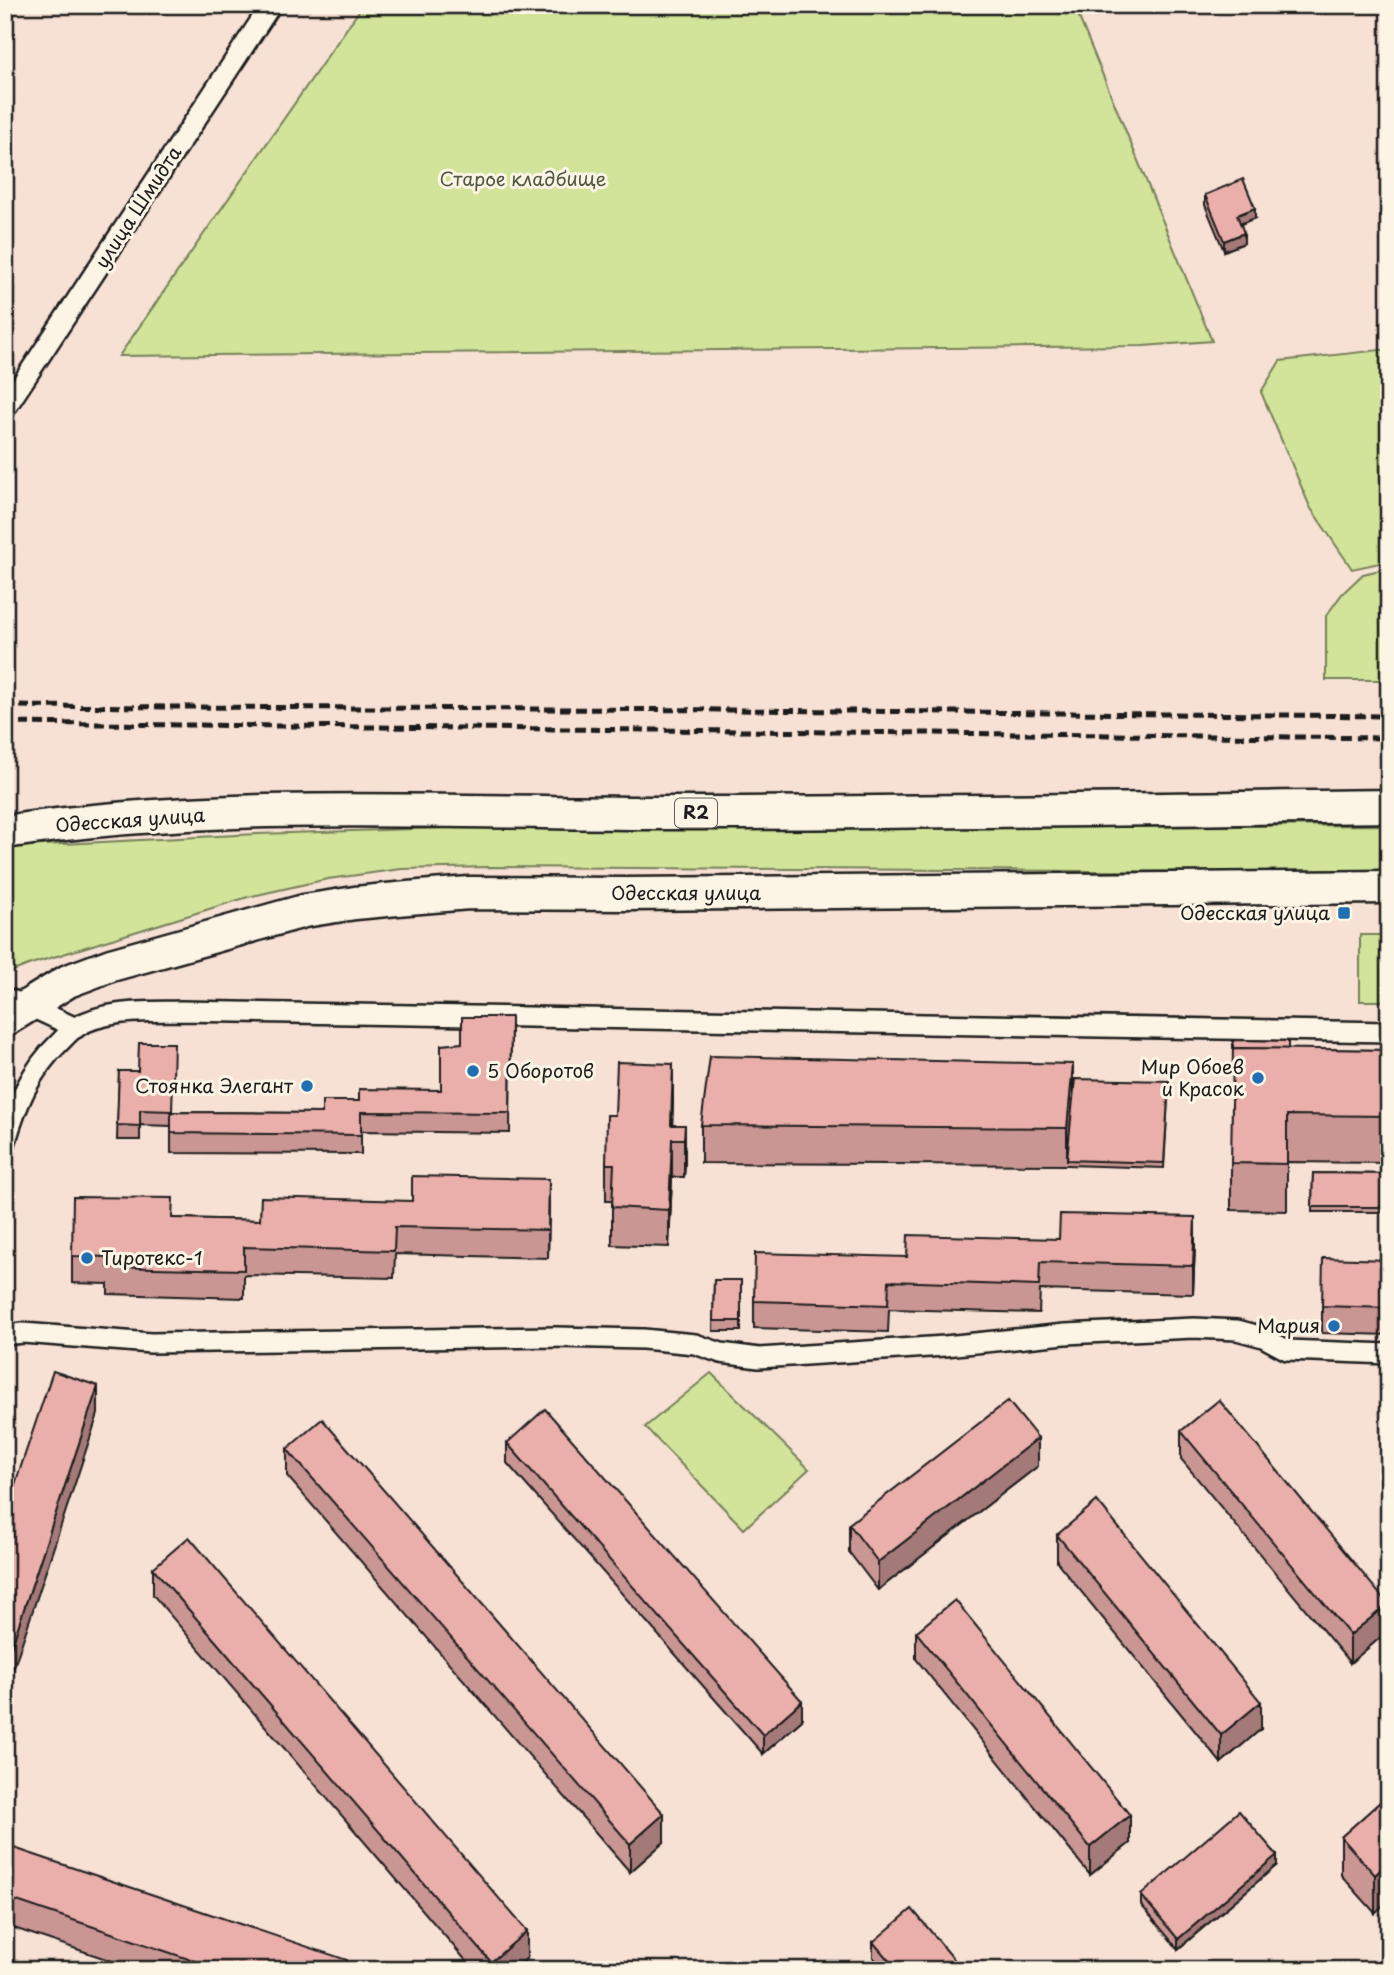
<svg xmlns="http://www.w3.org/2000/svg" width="1394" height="1975" viewBox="0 0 1394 1975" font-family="'Playpen Sans',sans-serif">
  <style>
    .green { fill: #d1e499; stroke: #76805a; stroke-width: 2 }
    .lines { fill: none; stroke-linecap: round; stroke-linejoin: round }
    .minor-casing { stroke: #1c1c1c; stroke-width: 24 }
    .primary-casing { stroke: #1c1c1c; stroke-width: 37 }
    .minor { stroke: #fcf5e5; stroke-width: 19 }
    .primary { stroke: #fcf5e5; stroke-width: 32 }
    .rail { stroke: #1c1c1c; stroke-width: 5; stroke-dasharray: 10 5; stroke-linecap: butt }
    .wall { fill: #c99693; stroke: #1c1c1c; stroke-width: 2 }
    .shaded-wall { fill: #a47a78; stroke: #1c1c1c; stroke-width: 2 }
    .building { fill: #eaafab; stroke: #1c1c1c; stroke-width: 2 }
    .poi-dot { fill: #1f6fb2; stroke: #fcf5e5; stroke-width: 2.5 }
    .labels { text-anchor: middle; stroke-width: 6; stroke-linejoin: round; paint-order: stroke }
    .shield { fill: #fcf5e5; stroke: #5f5d58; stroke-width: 2 }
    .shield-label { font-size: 18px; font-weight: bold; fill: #1c1c1c }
    .park-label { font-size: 19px; fill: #525842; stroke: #fcf5e5 }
    .street-label { font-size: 19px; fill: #1c1c1c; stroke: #fcf5e5 }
    .poi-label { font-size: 19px; fill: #1c1c1c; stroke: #fcf5e5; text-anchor: end }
  </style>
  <rect width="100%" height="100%" fill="#f7e0d4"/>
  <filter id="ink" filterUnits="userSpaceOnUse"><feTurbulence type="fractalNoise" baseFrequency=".0143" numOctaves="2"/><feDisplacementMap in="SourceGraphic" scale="14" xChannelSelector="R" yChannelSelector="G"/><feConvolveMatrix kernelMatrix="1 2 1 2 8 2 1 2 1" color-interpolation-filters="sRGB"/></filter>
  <g filter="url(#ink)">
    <g class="green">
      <path d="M363,5H1074L1212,341L1143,346L119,356Z"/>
      <path d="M1389,349V561L1352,569L1310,507L1261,392L1280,361Z"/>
      <path d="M1389,568V680H1326V616L1342,594L1363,574Z"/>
      <path d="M695,820L1086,827L1389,825V873L489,867L401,869L328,879L248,897L31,964L6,974L5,971V847L257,834Z"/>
      <rect x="1360" y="935" width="29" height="66"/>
      <path d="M711,1373L809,1469L744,1529L645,1427Z"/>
    </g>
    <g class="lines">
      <defs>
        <g id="minor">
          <path d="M5,409L271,5"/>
          <path d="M5,998L27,1005L76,1028"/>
          <path d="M5,1144C16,1106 30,1070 60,1042C65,1037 70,1031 76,1027C106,1009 148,1012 181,1011L1389,1032"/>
          <path d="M5,1335L23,1333L151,1343L556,1337L643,1339L695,1344L721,1353L759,1358L945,1346L1065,1334L1194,1328L1237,1330L1263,1337L1287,1350L1389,1354"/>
        </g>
        <g id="primary">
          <path d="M5,832C221,799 440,813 658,813C902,813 1145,809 1389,806"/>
          <path d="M5,1020L68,981L111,965L304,911L355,903L408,898L469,893L627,894L1389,887"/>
        </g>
      </defs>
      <use href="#minor" class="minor-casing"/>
      <use href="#primary" class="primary-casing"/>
      <use href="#minor" class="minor"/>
      <use href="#primary" class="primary"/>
      <g class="rail">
        <path d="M5,706L733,710L1389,716"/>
        <path d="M5,723L1389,738"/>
      </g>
    </g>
    <g class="wall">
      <path d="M1205,195L1255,218L1241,224L1244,243L1224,251L1205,205Z"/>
      <path d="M511,1017L510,1133L361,1131V1154L171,1153V1126L140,1125V1140H117L119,1071L173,1112L322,1113L359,1101L441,1090L462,1043Z"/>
      <path d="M1288,1049L1389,1050V1163L1287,1162V1211L1231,1210V1163Z"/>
      <path d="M1169,1081L1164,1168L1067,1165L701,1163V1125L1073,1098Z"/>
      <path d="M673,1101L672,1125H685V1163L684,1177H672L669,1247L612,1245V1201H606V1164L615,1115Z"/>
      <path d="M1313,1173L1389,1174V1212H1312Z"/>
      <path d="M549,1207L548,1258L395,1254L394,1278L244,1275V1298L108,1294V1284L72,1283V1256L173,1218L260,1220Z"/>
      <path d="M1195,1245L1193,1294L1040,1290L1039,1313L889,1309L888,1332L754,1328V1301L907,1257Z"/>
      <path d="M1389,1260V1335L1322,1333V1306Z"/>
      <path d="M714,1280H741V1331H713Z"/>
      <path d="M1181,1431L1388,1631L1350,1663L1181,1459Z"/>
      <path d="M507,1443L802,1720L763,1754L507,1463Z"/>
      <path d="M287,1449L664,1842L630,1872L287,1476Z"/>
      <path d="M1038,1466L878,1590L849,1552V1524Z"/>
      <path d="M1057,1535L1261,1729L1221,1763L1057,1562Z"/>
      <path d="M153,1568L527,1958L514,1970H474L153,1595Z"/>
      <path d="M916,1632L1130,1843L1090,1875L916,1659Z"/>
      <path d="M1389,1794L1375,1913L1341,1875V1837Z"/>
      <path d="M5,1845L347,1970H139L5,1925Z"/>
      <path d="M1277,1865L1178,1949L1141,1905V1895Z"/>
      <path d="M873,1942L963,1970H885L873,1957Z"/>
    </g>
    <g class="shaded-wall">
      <path d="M1255,208V218L1237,225V215Z"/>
      <path d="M1244,233V243L1224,251V241Z"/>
      <path d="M673,1064V1101L671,1163V1125Z"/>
      <path d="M1073,1064V1102L1067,1160V1128Z"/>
      <path d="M685,1125V1163L684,1177V1139Z"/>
      <path d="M672,1139V1177L669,1247V1210Z"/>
      <path d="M549,1179V1207L548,1258V1230Z"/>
      <path d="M1195,1217V1245L1193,1294V1266Z"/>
      <path d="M98,1386V1414L5,1694V1666Z"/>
      <path d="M1038,1438V1466L878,1590V1562Z"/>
      <path d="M1388,1604V1631L1350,1663V1635Z"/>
      <path d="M802,1701V1720L763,1754V1735Z"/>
      <path d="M1261,1702V1729L1221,1763V1735Z"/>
      <path d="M664,1814V1842L630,1872V1844Z"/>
      <path d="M1130,1815V1843L1090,1875V1847Z"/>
      <path d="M1277,1855V1865L1178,1949V1939Z"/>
      <path d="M1389,1862V1900L1375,1913V1875Z"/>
      <path d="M527,1931V1958L514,1970H491V1962Z"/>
    </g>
    <g class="building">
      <path d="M1243,179L1255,208L1237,215L1244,233L1224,241L1205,195Z"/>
      <path d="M462,1017H511L510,1113L361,1112V1135L171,1133V1112L322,1113V1101H359V1089L441,1090V1045L462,1043Z"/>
      <path d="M1233,1040L1288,1041V1049L1233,1048V1079Z"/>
      <path d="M139,1043H174L172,1111L140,1110V1126L117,1125L119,1071H138Z"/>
      <path d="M1233,1048L1389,1050V1116L1287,1115V1164L1231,1163Z"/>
      <path d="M710,1056L1073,1064L1067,1128L701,1125Z"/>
      <path d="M617,1062L673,1064L671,1125H685L684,1139H672L669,1210L612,1207L614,1164H606L607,1115H615Z"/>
      <path d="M1075,1079L1169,1081L1164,1163L1067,1160Z"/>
      <path d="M1313,1173L1389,1174V1207H1312Z"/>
      <path d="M412,1176L549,1179L548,1230L395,1227L394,1251L244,1247V1270L108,1267L109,1257L72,1256L73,1197L173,1198L172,1218L260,1220L261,1197L412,1201Z"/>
      <path d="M1060,1214L1195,1217L1193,1266L1040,1262L1039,1286L889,1281L888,1305L754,1301L755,1253L907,1257L908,1235L1059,1239Z"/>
      <path d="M1323,1258L1389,1260V1308L1322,1306Z"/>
      <path d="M714,1280H741V1321H713Z"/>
      <path d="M53,1371L98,1386L5,1666V1514Z"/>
      <path d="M1219,1400L1388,1604L1350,1635L1181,1431Z"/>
      <path d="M1008,1401L1038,1438L878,1562L849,1524Z"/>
      <path d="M545,1409L802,1701L763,1735L507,1443Z"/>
      <path d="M322,1419L664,1814L630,1844L287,1449Z"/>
      <path d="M1097,1501L1261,1702L1221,1735L1057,1535Z"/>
      <path d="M189,1537L527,1931L491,1962L153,1568Z"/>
      <path d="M955,1600L1130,1815L1090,1847L916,1632Z"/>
      <path d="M1389,1794V1862L1375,1875L1341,1837Z"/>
      <path d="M1239,1811L1277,1855L1178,1939L1141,1895Z"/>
      <path d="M5,1845L347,1960L343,1970H221L5,1897Z"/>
      <path d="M912,1909L963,1970H897L873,1942Z"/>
    </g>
  </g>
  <g class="poi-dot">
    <rect x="1337" y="906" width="14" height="14" rx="3.5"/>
    <circle cx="473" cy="1071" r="7"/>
    <circle cx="1258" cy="1078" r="7"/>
    <circle cx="307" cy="1086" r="7"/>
    <circle cx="87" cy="1258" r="7"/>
    <circle cx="1334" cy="1326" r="7"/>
  </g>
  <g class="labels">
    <rect class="shield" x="675" y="798.5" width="42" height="29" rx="5"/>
    <g class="shield-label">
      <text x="696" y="819">R2</text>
    </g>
    <g class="park-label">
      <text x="523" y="186">Старое кладбище</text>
    </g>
    <g class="street-label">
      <text transform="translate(138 207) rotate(-57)" y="7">улица Шмидта</text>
      <text transform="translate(130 820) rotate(-4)" y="7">Одесская улица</text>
      <text x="686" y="900">Одесская улица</text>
    </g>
    <g class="poi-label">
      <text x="1330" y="920">Одесская улица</text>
      <text x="1244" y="1074">Мир Обоев<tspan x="1244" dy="22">и Красок</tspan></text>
      <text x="487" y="1078" text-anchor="start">5 Оборотов</text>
      <text x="293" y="1093">Стоянка Элегант</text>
      <text x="101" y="1265" text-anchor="start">Тиротекс-1</text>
      <text x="1320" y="1333">Мария</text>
    </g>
  </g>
  <rect width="1394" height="1975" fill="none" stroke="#fcf5e5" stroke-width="28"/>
  <rect x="14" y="14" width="1366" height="1947" fill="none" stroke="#1c1c1c" stroke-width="2.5" filter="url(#ink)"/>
</svg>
